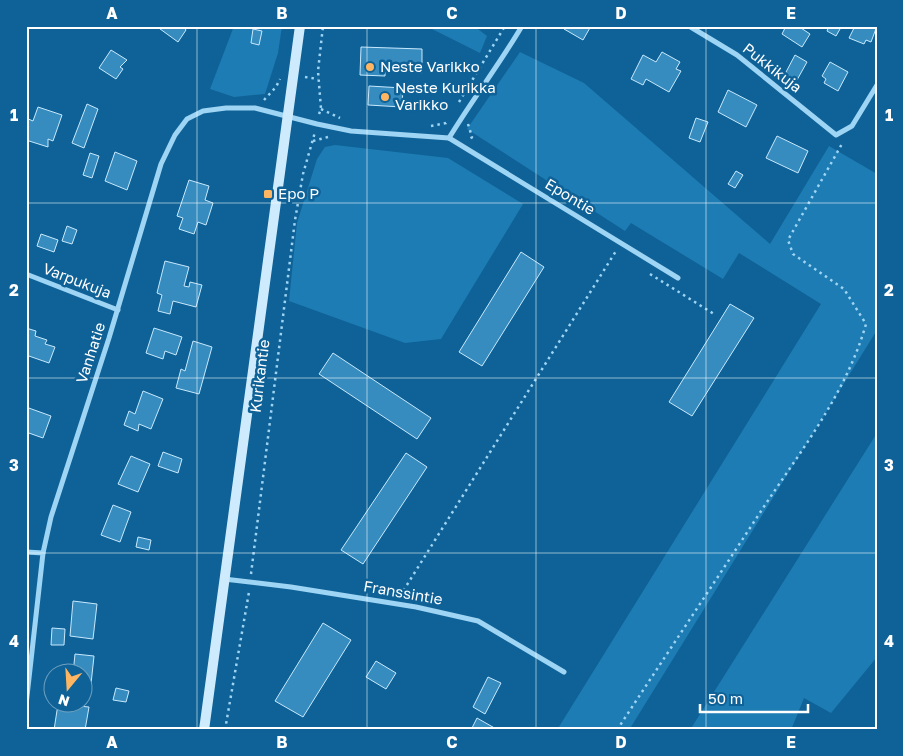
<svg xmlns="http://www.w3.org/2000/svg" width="903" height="756" viewBox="0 0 903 756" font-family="'Golos Text',sans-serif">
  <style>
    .green { fill: #1d7cb4 }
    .building { fill: #378cbf; stroke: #c7e9fe }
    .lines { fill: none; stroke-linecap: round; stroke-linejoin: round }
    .path { stroke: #9ed4f4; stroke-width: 2.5; stroke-dasharray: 2.5 4; stroke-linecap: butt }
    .street { stroke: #9ed4f4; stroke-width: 5 }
    .secondary { stroke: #ceebfd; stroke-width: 10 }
    .grid { fill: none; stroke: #fff; stroke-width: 1; stroke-opacity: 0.55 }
    .poi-dot { fill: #ffb662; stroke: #0f6297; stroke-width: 2 }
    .labels { text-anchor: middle; stroke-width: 5; stroke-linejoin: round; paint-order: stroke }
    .poi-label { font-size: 15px; fill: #fff; stroke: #0f6297; text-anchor: start }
    .street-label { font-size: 15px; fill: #fff; stroke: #0f6297 }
    .neatline { fill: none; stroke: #fff; stroke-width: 2 }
    .grid-label { font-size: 16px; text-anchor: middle; font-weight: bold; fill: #fff }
  </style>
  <rect width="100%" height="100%" fill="#0f6297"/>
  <g class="green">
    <path d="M234,26H282L278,53L265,94L234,97L210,89Z"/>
    <path d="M426,26H474L487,36L480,53Z"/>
    <path d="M520,52L584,83L770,244L829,146L877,174V330L629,730H557L821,304L739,253L723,279L631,223L625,231L467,129Z"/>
    <path d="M335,145L448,158L523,204L441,339L405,343L289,301L297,223L317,159L325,147Z"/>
    <path d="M877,433V657L831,713L804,698L791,730H690Z"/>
  </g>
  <g class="building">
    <path d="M156,26H183L186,30L178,42Z"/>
    <path d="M565,26H591L583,40L564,29Z"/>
    <path d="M786,26H798L810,34L802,47L782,34Z"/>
    <path d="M829,26H835L840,29L836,36L827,31Z"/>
    <path d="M855,26H877L871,42L866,40L864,44L849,38Z"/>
    <path d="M253,29L262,31L259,45L251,43Z"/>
    <path d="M361,47L422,49V73L385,71V76L360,75Z"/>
    <path d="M111,50L127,60L120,67L123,69L116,79L99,68Z"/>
    <path d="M662,52L680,62L676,69L681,71L669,92L646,79L643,85L631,79L643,55L656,62Z"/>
    <path d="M795,55L807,62L797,80L785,74Z"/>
    <path d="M830,62L848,72L838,91L824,83L826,79L822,76Z"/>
    <path d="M369,86L403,88L402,107L368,105Z"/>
    <path d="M728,90L757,105L746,127L718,112Z"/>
    <path d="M87,104L98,109L84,148L72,143Z"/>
    <path d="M38,107L62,115L53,141L48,139V147L26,140V118L33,121Z"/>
    <path d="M696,118L708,122L700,142L689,138Z"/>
    <path d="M777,136L808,151L798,173L766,158Z"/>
    <path d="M115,152L137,161L127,190L105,181Z"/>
    <path d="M90,153L99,156L92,178L83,175Z"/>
    <path d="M736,171L743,175L735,188L728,184Z"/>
    <path d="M189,180L209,186L205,200L213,203L206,225L198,222L194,234L179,229L183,218L177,216Z"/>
    <path d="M67,226L77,230L72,244L62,241Z"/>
    <path d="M41,234L58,240L54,252L37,246Z"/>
    <path d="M521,252L544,267L482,366L459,352Z"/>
    <path d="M165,261L189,267L184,286L189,287L190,282L202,285L196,307L173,301L170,314L158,311L162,295L157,293Z"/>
    <path d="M730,304L754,318L692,416L669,402Z"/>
    <path d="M26,328L36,331L35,336L47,340L45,344L55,347L49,363L26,355Z"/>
    <path d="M154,328L182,337L176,355L165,351L163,359L146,353Z"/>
    <path d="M193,341L212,347L199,394L176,388L181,369L185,371Z"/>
    <path d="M333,353L431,418L417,439L319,374Z"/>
    <path d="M143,391L163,399L151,429L139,424L138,431L124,425L129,411L135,414Z"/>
    <path d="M26,407L51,416L43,438L26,432Z"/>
    <path d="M163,452L182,459L178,473L158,466Z"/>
    <path d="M406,453L427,467L363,564L341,550Z"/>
    <path d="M131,456L150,464L138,492L118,484Z"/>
    <path d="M113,505L131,512L120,542L101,535Z"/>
    <path d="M138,537L151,540L149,550L136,547Z"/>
    <path d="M73,601L97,604L93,639L70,636Z"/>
    <path d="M323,623L351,640L303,717L275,701Z"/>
    <path d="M52,628L65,629L64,645H51Z"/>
    <path d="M75,654L94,656L91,684L85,683L84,691L82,690V674H73Z"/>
    <path d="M376,661L396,673L386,689L366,677Z"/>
    <path d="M488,677L501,683L485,714L473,707Z"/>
    <path d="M116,688L129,691L126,702L113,700Z"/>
    <path d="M58,704L89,707L85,730H54Z"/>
    <path d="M477,718L498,730H471Z"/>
  </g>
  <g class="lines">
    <g class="path">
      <path d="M305,77L318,79"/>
      <path d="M264,100L276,87L280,79"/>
      <path d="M459,102L505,26"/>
      <path d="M321,109L340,118"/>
      <path d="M319,114L321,109L318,71L323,26"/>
      <path d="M468,124L472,137L470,140"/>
      <path d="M431,126L446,123L447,122"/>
      <path d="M313,141L328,137"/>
      <path d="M650,274L714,314"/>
      <path d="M251,574L295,220L303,174L315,132"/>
      <path d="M400,596L616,251"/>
      <path d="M225,730L249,592"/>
      <path d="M617,730C666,655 716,580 765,505C803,448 847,391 866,324L844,289L793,254L788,240L843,142"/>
    </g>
    <g class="street">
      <path d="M689,26L737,55L836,135L852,126L877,85"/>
      <path d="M449,138C472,100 499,65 522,26"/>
      <path d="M26,274L118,310"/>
      <path d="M26,552L43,553"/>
      <path d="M224,579L291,587L416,607L478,621L564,672"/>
      <path d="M26,705L43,553L51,517L109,338L161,164L175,135L187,119L203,111L226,108H255L317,124L351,131L449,138L678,278"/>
    </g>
    <path class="secondary" d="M204,730L300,26"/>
  </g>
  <path class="grid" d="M197,26V730M367,26V730M536,26V730M706,26V730M26,203H877M26,378H877M26,553H877"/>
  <g class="poi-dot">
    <circle cx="370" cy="67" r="5"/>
    <circle cx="385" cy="97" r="5"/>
    <rect x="263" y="189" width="10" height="10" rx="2.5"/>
  </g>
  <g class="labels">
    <g class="poi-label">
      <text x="380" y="72">Neste Varikko</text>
      <text x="395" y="93">Neste Kurikka<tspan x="395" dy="17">Varikko</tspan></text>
      <text x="278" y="199">Epo P</text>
    </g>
    <g class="street-label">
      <text transform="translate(772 68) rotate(38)" y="5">Pukkikuja</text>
      <text transform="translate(570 197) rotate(31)" y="5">Epontie</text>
      <text transform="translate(77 281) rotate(21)" y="5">Varpukuja</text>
      <text transform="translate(91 353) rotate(-72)" y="5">Vanhatie</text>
      <text transform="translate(260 376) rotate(-83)" y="5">Kurikantie</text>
      <text transform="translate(403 593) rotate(10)" y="5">Franssintie</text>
    </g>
  </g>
  <rect width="903" height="756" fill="none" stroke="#0f6297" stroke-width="55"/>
  <g transform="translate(68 688) rotate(198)"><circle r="24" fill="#0f6297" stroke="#6fa1c1"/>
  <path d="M0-4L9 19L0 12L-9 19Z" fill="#ffb662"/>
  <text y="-8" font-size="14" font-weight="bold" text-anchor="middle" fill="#ffffff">N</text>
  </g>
  <path d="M700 704v8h108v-8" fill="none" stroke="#ffffff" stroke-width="2.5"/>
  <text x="708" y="704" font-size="15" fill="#ffffff" stroke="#0f6297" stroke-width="4" paint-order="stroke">50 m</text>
  <rect x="28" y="28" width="848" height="700" class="neatline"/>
  <g class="grid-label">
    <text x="112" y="19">A</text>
    <text x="282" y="19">B</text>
    <text x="452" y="19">C</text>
    <text x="621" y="19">D</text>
    <text x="791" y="19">E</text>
    <text x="14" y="121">1</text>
    <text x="889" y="121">1</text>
    <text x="14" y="296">2</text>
    <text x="889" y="296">2</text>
    <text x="14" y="471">3</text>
    <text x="889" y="471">3</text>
    <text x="14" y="647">4</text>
    <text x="889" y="647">4</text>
    <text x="112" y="748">A</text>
    <text x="282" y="748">B</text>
    <text x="452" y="748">C</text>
    <text x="621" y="748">D</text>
    <text x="791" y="748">E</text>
  </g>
</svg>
